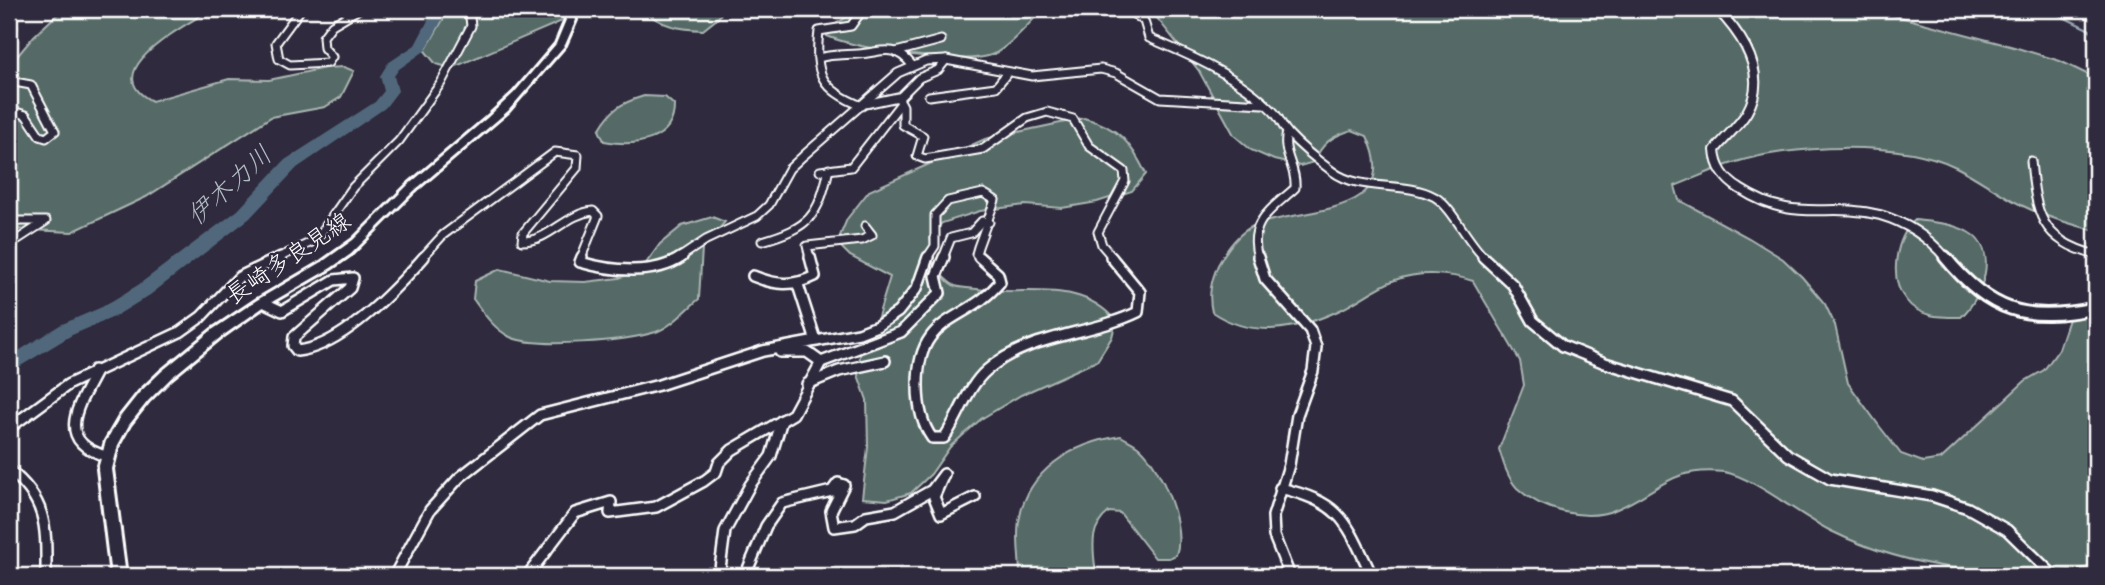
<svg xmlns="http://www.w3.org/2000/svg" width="2105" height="585" viewBox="0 0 2105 585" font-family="Mynerve,'Klee One',sans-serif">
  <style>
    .green { fill: #546b66; stroke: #aab5b2; stroke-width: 2 }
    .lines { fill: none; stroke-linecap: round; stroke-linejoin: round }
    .stream { stroke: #97a4b0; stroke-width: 2.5 }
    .river { fill: #51677c; fill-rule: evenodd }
    .minor-far1-casing { stroke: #fff; stroke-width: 11 }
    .minor-casing { stroke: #fff; stroke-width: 14 }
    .tertiary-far1-casing { stroke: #fff; stroke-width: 12 }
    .tertiary-casing { stroke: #fff; stroke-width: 16 }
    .primary-casing { stroke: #fff; stroke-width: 6 }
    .minor-far1 { stroke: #2f2a3d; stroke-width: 7 }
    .minor { stroke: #2f2a3d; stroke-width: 9 }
    .tertiary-far1 { stroke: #2f2a3d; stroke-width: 8 }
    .tertiary { stroke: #2f2a3d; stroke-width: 10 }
    .primary { fill: #2f2a3d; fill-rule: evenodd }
    .labels { text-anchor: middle; stroke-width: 5; stroke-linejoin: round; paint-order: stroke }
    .street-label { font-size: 24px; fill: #fff; stroke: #2f2a3d }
    .water-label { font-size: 26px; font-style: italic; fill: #b1bbc4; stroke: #2f2a3d }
  </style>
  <rect width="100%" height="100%" fill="#2f2a3d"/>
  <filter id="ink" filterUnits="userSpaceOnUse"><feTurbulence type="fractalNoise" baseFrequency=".0143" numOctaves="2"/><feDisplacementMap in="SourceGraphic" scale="14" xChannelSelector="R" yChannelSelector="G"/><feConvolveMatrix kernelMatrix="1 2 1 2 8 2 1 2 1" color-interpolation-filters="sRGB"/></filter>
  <g filter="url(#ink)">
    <g class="green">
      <path d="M63,9H211C186,26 94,71 152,101L229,79L269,80L325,68L344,67L354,71L341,97L325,107L271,117L146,197L72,232L9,229V66L34,36Z"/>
      <path d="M449,9H590L452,68L436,64L425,51Z"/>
      <path d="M724,9L718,18L703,30C678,29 661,26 642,9Z"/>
      <path d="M859,9H1044C1028,23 1015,42 996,53C968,68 857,49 827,36L828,29Z"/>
      <path d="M1146,9H1870L2014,47L2060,61L2095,78L2096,231C2071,224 2045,217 2021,205C1998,193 1978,178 1956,167C1901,140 1787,144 1730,164C1712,170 1693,179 1675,186L1679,200L1749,238L1783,259L1802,277L1825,304L1835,325L1848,383L1880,427L1901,454L1923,462L1941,459L2025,381L2044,370L2059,349L2069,319L2096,296V566C2010,582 1910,570 1831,531C1803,518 1752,476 1724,472C1672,466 1659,491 1617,509C1586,523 1541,510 1517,488C1508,479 1503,462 1499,449L1524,385L1520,361L1473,281C1449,273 1420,271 1395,280C1374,288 1358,302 1338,311C1296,330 1252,339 1212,312C1208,295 1211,281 1218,265C1226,250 1237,234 1253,226C1298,207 1406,219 1367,136L1352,130C1332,136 1322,143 1314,162L1300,166L1274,160L1251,150L1234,135L1199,71L1153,13Z"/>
      <path d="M644,96L665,97L674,105C675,142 633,147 604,141L599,130C611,109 621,103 644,96Z"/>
      <path d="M1084,118C1119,127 1131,143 1146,174L1132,191L1097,202L1062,208L1025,205L980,211L942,223L930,238L934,268C940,273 947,282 955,286C961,288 970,288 977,289C1026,297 1079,277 1116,321L1112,337L1097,361L1021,395L981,419L950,447L931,474L911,493L887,500L862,498L868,447L867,400L858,375L861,346L877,320L890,277L850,256L837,243L847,219L869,191L985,139Z"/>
      <path d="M712,217L725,222L702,248L699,299C686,310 672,326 656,332C627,341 536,349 510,337C493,328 484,314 473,299L475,281L500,269L550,281L585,282L619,278L641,270L660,244L682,226Z"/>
      <path d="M1915,220C1933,222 1952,223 1968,232C2001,250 1982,298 1961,317C1942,317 1919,318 1906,300C1888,279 1896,236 1915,220Z"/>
      <path d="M1121,436C1127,440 1135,443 1140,448C1162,468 1186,527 1176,555L1169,558H1155L1120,513L1109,512C1087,529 1094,552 1096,576H1020C1020,559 1016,538 1019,521C1027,470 1073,443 1121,436Z"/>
    </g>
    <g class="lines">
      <path class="stream" d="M1969,9L2009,15L2051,11L2096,33"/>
      <path class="river" d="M434,9H448L426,50L399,69L394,76L398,91L385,108L297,168L250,218L150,295L114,317L72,335L9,373V357L60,325L102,307L138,285L238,210L285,160L375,102L384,91L380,76L388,63L415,45Z"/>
      <defs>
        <g id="minor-far1">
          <path d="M301,9L276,43L279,59L290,65L328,63L332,57L324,48L323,37L332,25L359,9"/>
          <path d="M1127,9L1144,21L1149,38C1192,56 1240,77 1273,111C1279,117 1282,126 1288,133C1300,146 1317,160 1332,171C1361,193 1404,180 1435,197C1453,208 1467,242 1485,258"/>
          <path d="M1185,9H1216"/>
          <path d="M9,26L13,28L9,36"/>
          <path d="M896,52L941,40"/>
          <path d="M819,58C832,54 844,55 858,54C881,53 893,42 912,65"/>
          <path d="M9,81L31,85L55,131L46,138L40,136L26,115L9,110"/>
          <path d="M929,96L996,87L1008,72"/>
          <path d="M899,98L919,78L938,70L946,60"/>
          <path d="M865,104L898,97L903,106V125L923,136L917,156L925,159L983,149L1027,118L1047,112L1073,119L1089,146L1124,171L1125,181L1098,232L1102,245L1113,258"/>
          <path d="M862,106C821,90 814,74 819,31L851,26L863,9"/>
          <path d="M2031,161C2036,214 2040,240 2096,255"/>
          <path d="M820,171L851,167L901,103"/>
          <path d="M9,221H46L9,245"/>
          <path d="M762,241C810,227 818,217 829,169"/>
          <path d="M278,258L316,240L353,187L399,141L441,83L471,26L469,9"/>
          <path d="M422,258L443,235L555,152L578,155L577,168L523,233L522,241C550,241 565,214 593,211L598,216L581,258"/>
          <path d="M679,258L706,240L757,216L769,205L789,169L803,156L898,73L926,61L946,60L1032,76L1101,69L1116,73L1160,98L1263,104"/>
          <path d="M810,258L807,246L862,240L872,235L865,226"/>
          <path d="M927,258L935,246V215L948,201L983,193L995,200L978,247L976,254L981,258"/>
          <path d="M943,258L951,238L971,233L982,221L989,222"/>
          <path d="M1258,258C1247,222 1271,210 1295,188C1297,167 1281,154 1287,132"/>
        </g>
        <g id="minor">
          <path d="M582,257L580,262C611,271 654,276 682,257"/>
          <path d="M979,257L998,274L1000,282C966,324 917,313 918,386C918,405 921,423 932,438H944C959,417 967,387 987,370C1028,334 1091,335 1138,312L1140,292L1111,257"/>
          <path d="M1258,257L1265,279L1310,330L1316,347L1313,371L1297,415L1289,465L1273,516L1274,536L1290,576"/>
          <path d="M1483,257L1513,285L1533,321L1563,346L1605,363L1732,401L1788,455L1830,479L1932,496L1968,508L2007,530L2054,576"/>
          <path d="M753,276C775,285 793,287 815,276L810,257"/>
          <path d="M798,285L816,341"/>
          <path d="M263,302L282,311L334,280L353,278L350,288L294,337L293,346L297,351C341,347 396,289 424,257"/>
          <path d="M821,362L901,332L940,293L936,276L944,257"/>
          <path d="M94,370L96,372C78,406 54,441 106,456"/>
          <path d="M807,384L839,371L885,361"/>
          <path d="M9,428L69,384L180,332L201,317L239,277L281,257"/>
          <path d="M9,470C49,501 46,530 46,576"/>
          <path d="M1280,488C1343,503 1346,521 1372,576"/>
          <path d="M394,576L430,510L459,478L540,415L659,385L763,351L859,333L877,326L898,312L917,288L928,257"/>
          <path d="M527,576L575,513L611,502L610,513L656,507L704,481L716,472L719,463L732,450L793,414L821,362L807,352H780"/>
          <path d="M719,576L725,531L750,485L771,456L782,420"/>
          <path d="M745,576L766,526L782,503L832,491L838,483L844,485L831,511L834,527L855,524L866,516L895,511L932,490L944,474L934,497L941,514L975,497"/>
        </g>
        <path id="tertiary-far1" d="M1717,9C1743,36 1769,74 1747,112C1739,126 1725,137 1715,150C1716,167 1725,180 1740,189C1796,225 1826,201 1880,215C1908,223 1928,237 1946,258"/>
        <path id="tertiary" d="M1945,257C1990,312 2026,323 2096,308"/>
        <path id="primary" d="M562,9H572L576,20L565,45L508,111L414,191L351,254L331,268L265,306L221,337L171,378L148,401L129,425L118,445L112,469L126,576H111L98,469L106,441L120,417L139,393L162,371L212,330L257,300L322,262L353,240L407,186L487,118L514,93L556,44L566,20Z"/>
      </defs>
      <use href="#minor-far1" class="minor-far1-casing"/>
      <use href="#minor" class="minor-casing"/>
      <use href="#tertiary-far1" class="tertiary-far1-casing"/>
      <use href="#tertiary" class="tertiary-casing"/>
      <use href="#primary" class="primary-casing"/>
      <use href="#minor-far1" class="minor-far1"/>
      <use href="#minor" class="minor"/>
      <use href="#tertiary-far1" class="tertiary-far1"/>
      <use href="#tertiary" class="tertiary"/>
      <use href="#primary" class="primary"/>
    </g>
  </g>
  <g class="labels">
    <g class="street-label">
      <text transform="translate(288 258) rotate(-34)" y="8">長崎多良見線</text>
    </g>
    <g class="water-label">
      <text transform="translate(229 185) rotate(-42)" y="9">伊木力川</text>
    </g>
  </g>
  <rect width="2105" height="585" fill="none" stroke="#2f2a3d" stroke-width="35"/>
  <rect x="18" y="18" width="2070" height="550" fill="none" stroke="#fff" stroke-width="2.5" filter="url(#ink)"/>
</svg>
